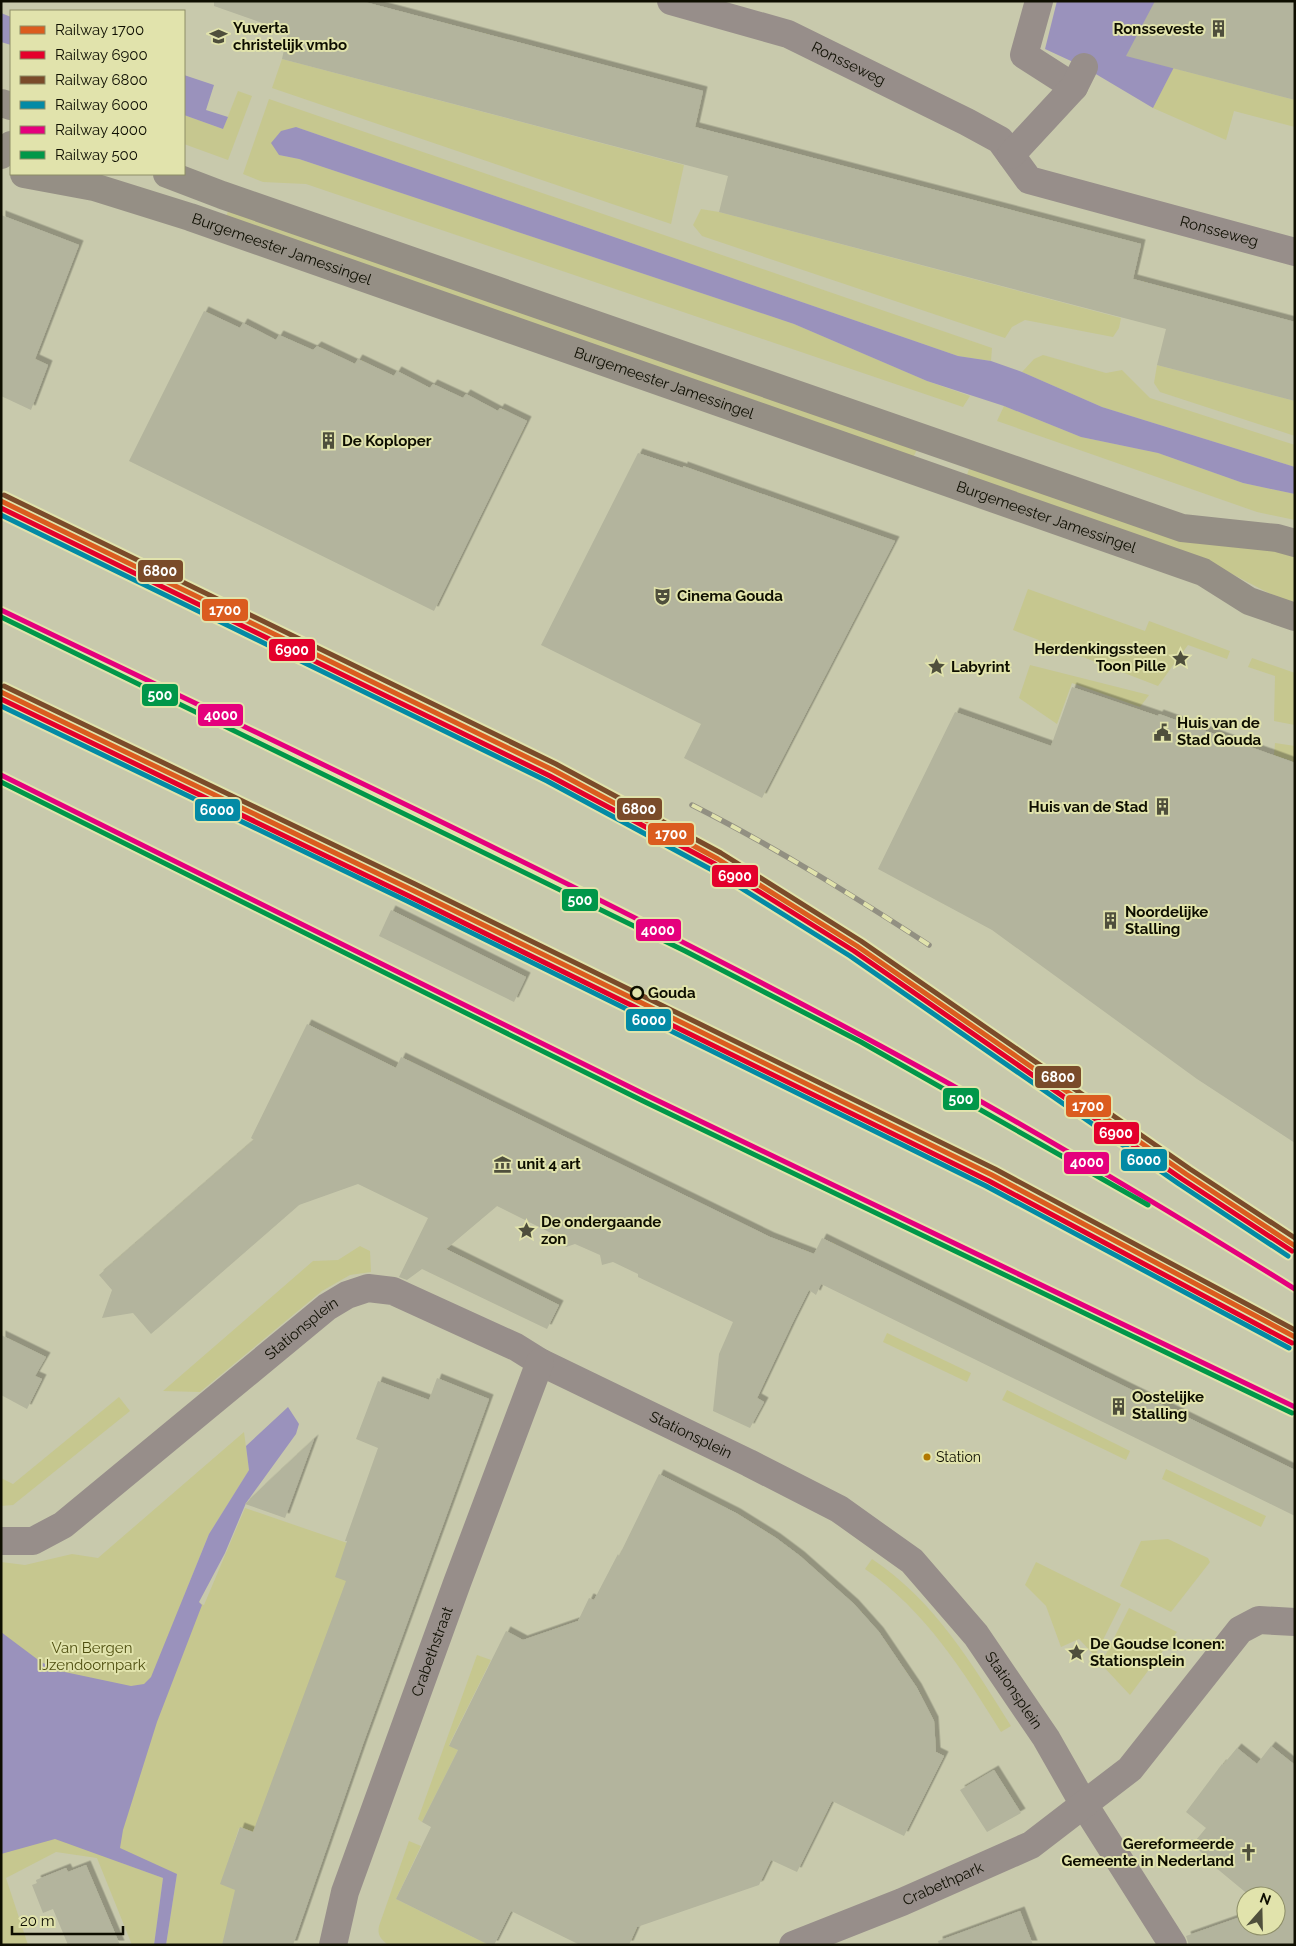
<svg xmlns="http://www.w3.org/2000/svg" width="1296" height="1946" viewBox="0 0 1296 1946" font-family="Raleway,sans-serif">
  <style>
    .green { fill: #c6c78f }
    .water { fill: #9a92bc }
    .building { fill: #b3b49d; filter: url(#shadow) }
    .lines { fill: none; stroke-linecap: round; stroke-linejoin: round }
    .minor { stroke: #978e8a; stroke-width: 28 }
    .major { stroke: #958f85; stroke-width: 28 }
    .rail-casing { stroke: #929082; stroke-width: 5.5 }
    .rail { stroke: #e1e3ac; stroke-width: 4; stroke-dasharray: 11; stroke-linecap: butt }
    .rail-1-casing { stroke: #e1e3ac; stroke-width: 9 }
    .rail-2-casing { stroke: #e1e3ac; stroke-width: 9 }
    .rail-3-casing { stroke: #e1e3ac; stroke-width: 9 }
    .rail-4-casing { stroke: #e1e3ac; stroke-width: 9 }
    .rail-5-casing { stroke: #e1e3ac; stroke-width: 9 }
    .rail-6-casing { stroke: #e1e3ac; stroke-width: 9 }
    .rail-1 { stroke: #db5c1f; stroke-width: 5 }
    .rail-2 { stroke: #e4002b; stroke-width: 5 }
    .rail-3 { stroke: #7a4b2a; stroke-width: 5 }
    .rail-4 { stroke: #038aa5; stroke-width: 5 }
    .rail-5 { stroke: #e5007d; stroke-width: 5 }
    .rail-6 { stroke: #019749; stroke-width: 5 }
    .stop-dot { fill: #e1e3ac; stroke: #0e0e00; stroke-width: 2.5 }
    .bus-dot { fill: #b17800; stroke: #e1e3ac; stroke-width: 2 }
    .labels { text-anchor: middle; stroke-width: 4; stroke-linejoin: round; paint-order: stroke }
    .bus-label { font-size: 14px; fill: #0e0e00; stroke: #e1e3ac; text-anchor: start }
    .poi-label { font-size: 15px; font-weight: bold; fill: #0e0e00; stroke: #e1e3ac; text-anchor: start }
    .street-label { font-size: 15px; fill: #0e0e00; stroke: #e1e3ac }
    .stop-label { font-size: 15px; font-weight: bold; fill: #0e0e00; stroke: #e1e3ac; text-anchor: start }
    .park-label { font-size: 15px; fill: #4f4f10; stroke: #e1e3ac }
    .line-badge { stroke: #e1e3ac; stroke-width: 2 }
    .badge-label { font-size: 14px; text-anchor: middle; font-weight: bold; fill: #fff }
  </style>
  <defs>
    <filter id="shadow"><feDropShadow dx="4.5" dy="-4.5" stdDeviation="0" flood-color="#0004"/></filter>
  </defs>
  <rect width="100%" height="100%" fill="#c8c9ac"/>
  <g class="green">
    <path d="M282,59L684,165L671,224L272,88Z"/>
    <path d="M1173,68L1295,100V127L1234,111L1226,140L1153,108Z"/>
    <path d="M238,91L252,96L228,160L184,144V115L223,129Z"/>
    <path d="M269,99L992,348L991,361L958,356L296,127L279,155L299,159L794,324L927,381L970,396L963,407L306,184L263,182L243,174Z"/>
    <path d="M230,206L919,445L913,458L225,219Z"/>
    <path d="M701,209L719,212L1121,318L1119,328L1113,337L1025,320L1012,327L1005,338L702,236L693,225Z"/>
    <path d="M1043,355L1106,373L1122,370L1150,398L1295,445V467L1102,407L1022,372L1034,359Z"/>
    <path d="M1157,365L1295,401V436L1160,392L1154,383Z"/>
    <path d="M1004,406L1081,437L1158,453L1243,483L1295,494V520L1257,512L997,421Z"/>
    <path d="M975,466L1295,555V595L1292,605L1207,561L967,475L969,469Z"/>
    <path d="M1028,589L1145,631L1149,621L1230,651L1227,659L1188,645L1158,686L1013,630Z"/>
    <path d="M1252,658L1295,673V725L1274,721L1275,676L1248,667Z"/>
    <path d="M1030,665L1149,695L1140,707L1072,683L1057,724L1019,698Z"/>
    <path d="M1275,743L1295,746V762L1274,755Z"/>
    <path d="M360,1246L370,1251L371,1272L350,1275L322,1291L200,1392L163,1391L313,1261L338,1260Z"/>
    <path d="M887,1333L971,1373L967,1382L883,1342Z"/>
    <path d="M1007,1390L1130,1451L1126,1460L1002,1400Z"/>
    <path d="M119,1397L130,1411L13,1505L1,1506V1478L13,1484Z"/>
    <path d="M244,1432L249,1470L209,1534L184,1596L204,1605L245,1508L353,1545L351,1569L259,1834L239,1828L221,1884L239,1891L222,1945H166L177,1874L119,1862L163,1878L154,1945H132L97,1858L56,1852L6,1878L28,1945H1V1562L25,1565L72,1554L98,1558Z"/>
    <path d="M1166,1469L1266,1516L1261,1527L1162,1479Z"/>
    <path d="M1168,1539L1208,1558L1210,1562L1171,1612L1120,1586L1141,1541Z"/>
    <path d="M872,1559C934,1600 973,1665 1011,1726L1001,1732C963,1671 926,1611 865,1569Z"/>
    <path d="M1036,1562L1121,1604L1095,1656L1079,1639L1061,1647L1046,1606L1025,1585Z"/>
    <path d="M1129,1608L1177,1632L1130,1695L1101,1664Z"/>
    <path d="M477,1655L491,1660L449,1745L458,1750L422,1822L418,1819Z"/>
    <path d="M409,1841L421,1846L396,1899L489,1945H388C381,1939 377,1935 379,1926Z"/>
  </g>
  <g class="water">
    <path d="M1057,1H1208L1153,108L1084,67L1045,49Z"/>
    <path d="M1,13L11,17V45L1,42Z"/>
    <path d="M184,75L214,85L206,110L228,117L223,129L184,115Z"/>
    <path d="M296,127L958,356L991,361L1022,372L1102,407L1295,467V494L1243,483L1158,453L1081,437L1004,406L927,381L794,324L299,159L279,155L271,143L281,131Z"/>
    <path d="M288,1407L299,1424L296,1434L246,1503L225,1553L199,1602L202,1605L157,1722L123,1830L120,1848L177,1874L166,1945H154L163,1878L55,1839L1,1854V1632L41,1662L60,1671L131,1686L144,1684L151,1677L209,1534L249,1470L246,1446Z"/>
  </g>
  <g class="building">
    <path d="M214,1H361L703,91L695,127L1141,244L1133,279L1295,322V401L1157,365L1166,329L719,212L728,176L282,59L288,32L214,6Z"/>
    <path d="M1155,1H1295V100L1126,56Z"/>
    <path d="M1,215L79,245L35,359L48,365L31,410L1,396Z"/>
    <path d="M204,311L240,328L243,323L276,340L279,335L313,350L317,346L355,364L358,359L394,376L397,371L430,388L433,384L463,398L466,394L498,411L500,408L527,421L434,611L129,461Z"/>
    <path d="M638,453L683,468V466L895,541L762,798L684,758L701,724L541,645Z"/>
    <path d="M1072,687L1158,716L1159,714L1295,763V1143L1197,1079L992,930L878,869L955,712L1051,746Z"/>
    <path d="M391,910L526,977L514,1002L379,936Z"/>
    <path d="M307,1024L396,1068L401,1057L770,1237L814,1254L822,1238L1295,1470V1516L821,1284L816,1295L809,1290L792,1324L757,1398L764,1402L750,1428L713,1411L719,1354L733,1322L638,1277V1274L613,1262L602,1265L600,1255L575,1244L566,1247L561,1238L497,1206L446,1249L559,1305L547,1329L422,1269L407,1280L399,1277L428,1218L358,1184L299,1205L151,1334L133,1313L102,1318L112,1290L99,1275L254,1140L251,1138Z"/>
    <path d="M1,1335L46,1357L35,1376L42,1379L27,1409L1,1395Z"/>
    <path d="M437,1378L489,1399L363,1744L293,1945H222L235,1890L220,1884L240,1827L253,1832L346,1581L335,1577L347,1541H345L378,1448L356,1439L378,1381L429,1400Z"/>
    <path d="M314,1439L285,1518L245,1504L268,1482Z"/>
    <path d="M659,1474L736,1513L776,1538L800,1556L854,1604L879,1632L917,1688L934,1721L936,1752L944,1756L904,1836L832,1801L797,1872L771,1860L759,1885L637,1927L629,1945H580L511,1911L494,1945H489L396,1899L431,1827L422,1822L458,1750L449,1746L506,1631L523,1640L578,1621L589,1598L594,1600L618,1554L619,1556Z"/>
    <path d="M1271,1746L1295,1765V1945H1189L1186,1936L1246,1915V1926H1276V1896H1250L1209,1862L1211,1860L1192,1845L1206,1828L1186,1812L1222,1764L1223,1765L1237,1748L1257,1764Z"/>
    <path d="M994,1770L1021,1813L987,1832L960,1790Z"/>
    <path d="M86,1865L120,1945H68L53,1909L43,1913L32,1885L37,1883L36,1880L66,1868L68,1872Z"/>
    <path d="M1020,1911L1033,1945H939L938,1941Z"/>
  </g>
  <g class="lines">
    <g class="minor">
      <path id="s1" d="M671,1L788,34L967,122L1000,140L1029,180L1295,252"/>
      <path d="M1039,1L1024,55L1074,87"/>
      <path d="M1011,155L1074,87L1084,67"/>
      <path id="s2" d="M1,1541H33L63,1525L327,1307L347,1295L368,1288L393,1291L516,1347L540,1362L749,1463L839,1509L912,1561L976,1635L1046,1738L1083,1803L1173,1945"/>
      <path id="s3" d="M333,1945L345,1892L457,1583L540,1362"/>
      <path id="s4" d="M793,1945L902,1902L1031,1845L1130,1769L1240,1630L1259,1620L1295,1622"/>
    </g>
    <g class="major">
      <path d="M1,103L11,106"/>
      <path d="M1,155L11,145"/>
      <path id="s5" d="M24,174L94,187L190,217L1203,572L1249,601L1295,617"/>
      <path d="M167,174L222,195L1182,528L1277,538L1295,543"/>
    </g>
    <defs>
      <path id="rail" d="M692,805C775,847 852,895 929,945"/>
    </defs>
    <use href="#rail" class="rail-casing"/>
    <use href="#rail" class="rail"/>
    <defs>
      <g id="rail-1">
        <path d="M1,501L553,770L718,859L857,946L1186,1174L1295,1246"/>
        <path d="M1,692L412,890L992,1175L1295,1337"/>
      </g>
      <g id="rail-2">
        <path d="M1,508L550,776L715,864L854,951L1182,1179L1292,1251"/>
        <path d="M1,699L409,896L989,1181L1292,1343"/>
      </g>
      <g id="rail-3">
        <path d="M4,495L556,764L721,853L861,941L1190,1169L1295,1238"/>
        <path d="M4,686L415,884L995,1169L1295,1330"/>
      </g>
      <g id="rail-4">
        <path d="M1,515L547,781L712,870L850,956L1179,1184L1288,1256"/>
        <path d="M1,706L407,901L986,1186L1289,1348"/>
      </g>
      <g id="rail-5">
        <path d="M1,610C290,749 581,885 864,1037C1010,1115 1153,1201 1295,1289"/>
        <path d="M1,775L646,1095L1295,1407"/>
      </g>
      <g id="rail-6">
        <path d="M1,617L685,951L861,1042L1148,1205"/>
        <path d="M1,782L643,1101L1292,1413"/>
      </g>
    </defs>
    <use href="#rail-1" class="rail-1-casing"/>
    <use href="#rail-2" class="rail-2-casing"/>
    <use href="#rail-3" class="rail-3-casing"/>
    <use href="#rail-4" class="rail-4-casing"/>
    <use href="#rail-5" class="rail-5-casing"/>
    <use href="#rail-6" class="rail-6-casing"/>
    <use href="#rail-1" class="rail-1"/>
    <use href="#rail-2" class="rail-2"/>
    <use href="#rail-3" class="rail-3"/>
    <use href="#rail-4" class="rail-4"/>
    <use href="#rail-5" class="rail-5"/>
    <use href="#rail-6" class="rail-6"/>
  </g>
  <defs>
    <symbol id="building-bare" viewBox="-9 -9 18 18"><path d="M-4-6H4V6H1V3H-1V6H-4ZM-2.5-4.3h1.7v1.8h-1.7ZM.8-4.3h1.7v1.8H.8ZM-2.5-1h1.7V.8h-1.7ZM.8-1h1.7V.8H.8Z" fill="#4f4f3c" stroke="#e1e3ac" stroke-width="2.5" paint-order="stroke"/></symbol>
    <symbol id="school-bare" viewBox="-9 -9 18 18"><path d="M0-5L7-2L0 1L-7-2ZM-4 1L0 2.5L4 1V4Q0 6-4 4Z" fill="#4f4f3c" stroke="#e1e3ac" stroke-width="2.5" paint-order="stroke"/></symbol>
    <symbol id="theatre-bare" viewBox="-9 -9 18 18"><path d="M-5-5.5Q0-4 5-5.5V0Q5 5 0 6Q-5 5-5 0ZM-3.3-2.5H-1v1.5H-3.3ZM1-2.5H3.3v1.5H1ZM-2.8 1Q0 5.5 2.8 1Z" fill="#4f4f3c" stroke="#e1e3ac" stroke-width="2.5" paint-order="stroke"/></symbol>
    <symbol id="sight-bare" viewBox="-9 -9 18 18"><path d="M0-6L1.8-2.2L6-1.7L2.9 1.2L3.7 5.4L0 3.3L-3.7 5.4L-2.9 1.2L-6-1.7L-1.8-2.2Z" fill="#4f4f3c" stroke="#e1e3ac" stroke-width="2.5" paint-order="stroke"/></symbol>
    <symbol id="civic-bare" viewBox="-9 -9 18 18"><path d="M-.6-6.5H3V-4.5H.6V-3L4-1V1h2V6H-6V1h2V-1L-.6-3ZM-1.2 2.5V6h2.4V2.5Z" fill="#4f4f3c" stroke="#e1e3ac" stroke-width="2.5" paint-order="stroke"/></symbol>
    <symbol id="museum-bare" viewBox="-9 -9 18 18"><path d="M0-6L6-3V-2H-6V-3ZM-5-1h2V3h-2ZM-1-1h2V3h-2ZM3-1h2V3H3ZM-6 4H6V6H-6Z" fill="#4f4f3c" stroke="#e1e3ac" stroke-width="2.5" paint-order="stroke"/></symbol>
    <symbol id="church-bare" viewBox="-9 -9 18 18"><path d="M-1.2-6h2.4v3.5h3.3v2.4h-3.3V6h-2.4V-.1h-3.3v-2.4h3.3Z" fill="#4f4f3c" stroke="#e1e3ac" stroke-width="2.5" paint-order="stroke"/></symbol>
  </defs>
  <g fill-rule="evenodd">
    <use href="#building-bare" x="1206" y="16" width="25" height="25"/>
    <use href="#school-bare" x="206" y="24" width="25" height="25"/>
    <use href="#building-bare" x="316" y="428" width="25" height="25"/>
    <use href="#theatre-bare" x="650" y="584" width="25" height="25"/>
    <use href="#sight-bare" x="1168" y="646" width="25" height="25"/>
    <use href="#sight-bare" x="924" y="654" width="25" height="25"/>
    <use href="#civic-bare" x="1150" y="720" width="25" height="25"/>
    <use href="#building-bare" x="1150" y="794" width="25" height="25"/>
    <use href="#building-bare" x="1098" y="908" width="25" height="25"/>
    <use href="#museum-bare" x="490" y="1152" width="25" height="25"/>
    <use href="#sight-bare" x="514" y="1218" width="25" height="25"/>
    <use href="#building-bare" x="1106" y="1394" width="25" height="25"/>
    <use href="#sight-bare" x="1064" y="1640" width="25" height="25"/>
    <use href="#church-bare" x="1236" y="1840" width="25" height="25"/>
  </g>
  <circle class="stop-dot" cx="637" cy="993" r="6"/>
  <circle class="bus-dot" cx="927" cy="1457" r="4.5"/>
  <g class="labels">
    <g class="bus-label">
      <text x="936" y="1462">Station</text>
    </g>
    <g class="poi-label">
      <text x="233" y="33">Yuverta<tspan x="233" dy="17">christelijk vmbo</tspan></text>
      <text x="1204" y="34" text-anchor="end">Ronsseveste</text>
      <text x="342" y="446">De Koploper</text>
      <text x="677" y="601">Cinema Gouda</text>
      <text x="1166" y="654" text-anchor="end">Herdenkingssteen<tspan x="1166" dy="17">Toon Pille</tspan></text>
      <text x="951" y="672">Labyrint</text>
      <text x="1177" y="728">Huis van de<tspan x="1177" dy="17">Stad Gouda</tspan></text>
      <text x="1148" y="812" text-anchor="end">Huis van de Stad</text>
      <text x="1125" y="917">Noordelijke<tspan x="1125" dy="17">Stalling</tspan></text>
      <text x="517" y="1169">unit 4 art</text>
      <text x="541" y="1227">De ondergaande<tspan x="541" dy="17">zon</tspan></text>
      <text x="1132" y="1402">Oostelijke<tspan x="1132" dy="17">Stalling</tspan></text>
      <text x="1090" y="1649">De Goudse Iconen:<tspan x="1090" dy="17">Stationsplein</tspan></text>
      <text x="1234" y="1849" text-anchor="end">Gereformeerde<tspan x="1234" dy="17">Gemeente in Nederland</tspan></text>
    </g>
    <g class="street-label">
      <text dy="5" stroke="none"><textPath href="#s1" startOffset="189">Ronsseweg</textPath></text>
      <text dy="5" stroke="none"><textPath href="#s1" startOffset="605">Ronsseweg</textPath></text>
      <text dy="5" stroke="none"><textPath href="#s5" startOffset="269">Burgemeester Jamessingel</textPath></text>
      <text dy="5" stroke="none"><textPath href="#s5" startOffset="674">Burgemeester Jamessingel</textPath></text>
      <text dy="5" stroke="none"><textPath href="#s5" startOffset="1079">Burgemeester Jamessingel</textPath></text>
      <text dy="5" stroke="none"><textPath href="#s2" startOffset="375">Stationsplein</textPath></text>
      <text dy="5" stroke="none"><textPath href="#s2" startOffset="810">Stationsplein</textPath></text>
      <text dy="5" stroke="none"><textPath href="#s3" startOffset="310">Crabethstraat</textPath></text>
      <text dy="5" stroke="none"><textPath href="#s2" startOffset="1230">Stationsplein</textPath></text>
      <text dy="5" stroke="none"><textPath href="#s4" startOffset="162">Crabethpark</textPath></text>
    </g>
    <g class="stop-label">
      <text x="648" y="998">Gouda</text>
    </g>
    <g class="park-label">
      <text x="92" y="1653">Van Bergen<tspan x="92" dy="17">IJzendoornpark</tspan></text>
    </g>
  </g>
  <g class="line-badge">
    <rect x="137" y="559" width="47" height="24" rx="5" fill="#7a4b2a"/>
    <rect x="201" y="598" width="48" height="24" rx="5" fill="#db5c1f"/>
    <rect x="268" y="638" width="48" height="24" rx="5" fill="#e4002b"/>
    <rect x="141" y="683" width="38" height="24" rx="5" fill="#019749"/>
    <rect x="197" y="703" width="47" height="24" rx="5" fill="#e5007d"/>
    <rect x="616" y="797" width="47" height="24" rx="5" fill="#7a4b2a"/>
    <rect x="194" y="798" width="47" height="24" rx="5" fill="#038aa5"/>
    <rect x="647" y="822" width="48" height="24" rx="5" fill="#db5c1f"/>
    <rect x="711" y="864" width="48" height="24" rx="5" fill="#e4002b"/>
    <rect x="561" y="888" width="38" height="24" rx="5" fill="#019749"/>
    <rect x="635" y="918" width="47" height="24" rx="5" fill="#e5007d"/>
    <rect x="625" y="1008" width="47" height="24" rx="5" fill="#038aa5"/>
    <rect x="1034" y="1065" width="48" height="24" rx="5" fill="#7a4b2a"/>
    <rect x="942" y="1087" width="38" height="24" rx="5" fill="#019749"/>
    <rect x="1065" y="1094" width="47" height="24" rx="5" fill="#db5c1f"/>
    <rect x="1093" y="1121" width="47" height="24" rx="5" fill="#e4002b"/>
    <rect x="1120" y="1148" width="48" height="24" rx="5" fill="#038aa5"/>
    <rect x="1063" y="1151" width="47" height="24" rx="5" fill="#e5007d"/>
  </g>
  <g class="badge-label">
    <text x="160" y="576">6800</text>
    <text x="225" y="615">1700</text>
    <text x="292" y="655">6900</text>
    <text x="160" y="700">500</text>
    <text x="221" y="720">4000</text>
    <text x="639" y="814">6800</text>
    <text x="217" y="815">6000</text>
    <text x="671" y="839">1700</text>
    <text x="735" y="881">6900</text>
    <text x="580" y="905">500</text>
    <text x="658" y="935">4000</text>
    <text x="649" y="1025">6000</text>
    <text x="1058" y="1082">6800</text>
    <text x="961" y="1104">500</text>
    <text x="1088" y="1111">1700</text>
    <text x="1116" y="1138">6900</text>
    <text x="1144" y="1165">6000</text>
    <text x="1087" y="1167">4000</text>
  </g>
  <rect width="1296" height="1946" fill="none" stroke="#0e0e00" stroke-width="5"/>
  <rect x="10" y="10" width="175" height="165" fill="#e1e3ac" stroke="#8d8e67"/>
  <rect x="20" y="26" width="25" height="8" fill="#db5c1f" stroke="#8d8e67"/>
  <text x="55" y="35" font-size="15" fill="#0e0e00">Railway 1700</text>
  <rect x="20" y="51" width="25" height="8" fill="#e4002b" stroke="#8d8e67"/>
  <text x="55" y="60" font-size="15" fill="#0e0e00">Railway 6900</text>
  <rect x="20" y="76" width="25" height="8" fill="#7a4b2a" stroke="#8d8e67"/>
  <text x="55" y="85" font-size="15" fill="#0e0e00">Railway 6800</text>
  <rect x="20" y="101" width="25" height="8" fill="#038aa5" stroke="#8d8e67"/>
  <text x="55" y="110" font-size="15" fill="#0e0e00">Railway 6000</text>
  <rect x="20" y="126" width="25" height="8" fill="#e5007d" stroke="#8d8e67"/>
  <text x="55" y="135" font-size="15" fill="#0e0e00">Railway 4000</text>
  <rect x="20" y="151" width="25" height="8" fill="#019749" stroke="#8d8e67"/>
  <text x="55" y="160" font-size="15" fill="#0e0e00">Railway 500</text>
  <g transform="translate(1261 1911) rotate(20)"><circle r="24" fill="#e1e3ac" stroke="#8d8e67"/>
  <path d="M0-4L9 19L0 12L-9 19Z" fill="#4f4f3c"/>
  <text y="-8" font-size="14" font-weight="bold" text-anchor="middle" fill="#0e0e00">N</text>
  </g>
  <path d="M12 1926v8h111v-8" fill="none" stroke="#0e0e00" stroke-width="2.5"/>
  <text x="20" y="1926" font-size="15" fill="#0e0e00" stroke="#e1e3ac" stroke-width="4" paint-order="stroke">20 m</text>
</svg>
